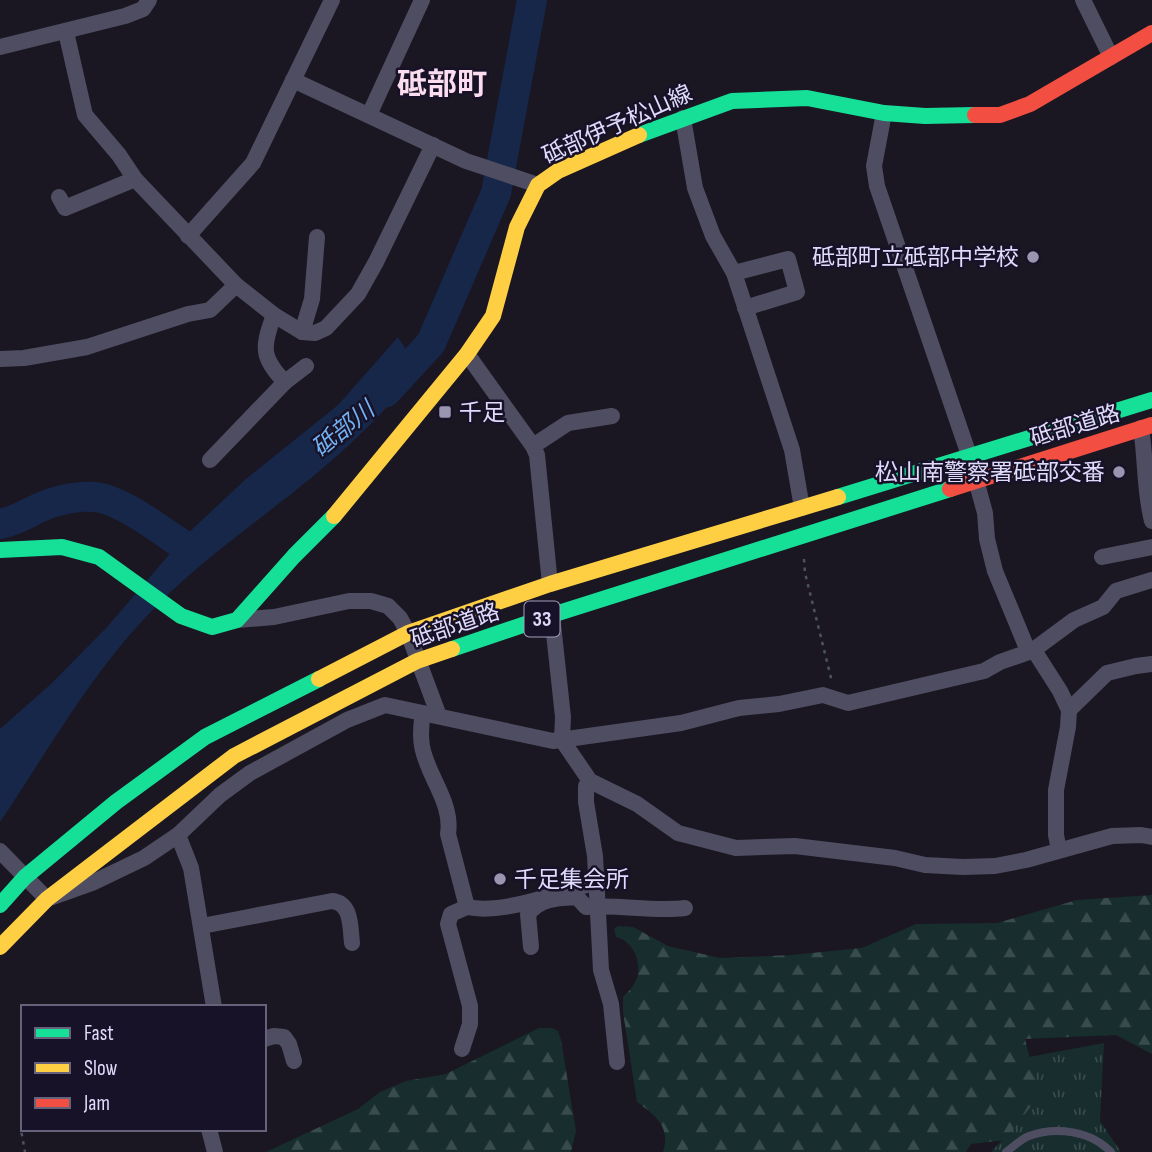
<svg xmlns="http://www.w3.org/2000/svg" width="1152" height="1152" viewBox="0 0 1152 1152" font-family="'Sofia Sans Condensed','Noto Sans JP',sans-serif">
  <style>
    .grass { fill: url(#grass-tufts) }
    .forest { fill: url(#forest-firs) }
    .water { fill: #162749 }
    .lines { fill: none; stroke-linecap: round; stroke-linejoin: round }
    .river { stroke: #162749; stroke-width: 30 }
    .path { stroke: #4a5361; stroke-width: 2.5; stroke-dasharray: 3.5 5; stroke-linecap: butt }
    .lane { stroke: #4f4d61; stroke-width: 8 }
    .street { stroke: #4f4d61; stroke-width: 16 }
    .fast { stroke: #16e098; stroke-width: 16 }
    .slow { stroke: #ffcf43; stroke-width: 16 }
    .jam { stroke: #f24e42; stroke-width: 16 }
    .poi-dot { fill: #9b96b0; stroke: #171227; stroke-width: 2.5 }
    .labels { text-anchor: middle; stroke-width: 5; stroke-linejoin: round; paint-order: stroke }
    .shield { fill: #171227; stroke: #a49fbc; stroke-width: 2 }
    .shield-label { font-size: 21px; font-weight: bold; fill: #e0dbfc }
    .street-label { font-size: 23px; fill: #e0dbfc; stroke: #171227 }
    .poi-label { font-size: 23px; fill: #e0dbfc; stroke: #171227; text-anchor: end }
    .water-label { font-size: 24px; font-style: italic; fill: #72b1f2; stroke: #171227 }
    .district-label { font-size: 30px; font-weight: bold; fill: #fcddef; stroke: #171227 }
  </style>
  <defs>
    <pattern id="grass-tufts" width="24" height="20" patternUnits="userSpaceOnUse" patternTransform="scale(1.75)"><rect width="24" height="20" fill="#172d2e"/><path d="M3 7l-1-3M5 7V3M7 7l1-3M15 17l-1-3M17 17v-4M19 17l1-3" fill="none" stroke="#384b4d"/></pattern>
    <pattern id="forest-firs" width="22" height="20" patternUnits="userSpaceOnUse" patternTransform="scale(1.75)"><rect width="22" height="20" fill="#172d2e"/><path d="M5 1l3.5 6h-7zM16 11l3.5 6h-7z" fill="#384b4d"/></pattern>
  </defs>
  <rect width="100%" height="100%" fill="#1a1722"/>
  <path class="grass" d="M1104,1043L1100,1121L1121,1152H991L1015,1126L1029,1057Z"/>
  <g class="forest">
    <path d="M1152,895V1054L1116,1035L1025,1039L1034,1075L1031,1106L1005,1140L971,1144L966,1152H663C671,1127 656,1116 637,1102L623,1012V997C629,991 634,986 637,978C642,962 633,941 616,937L614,929L618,926L633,927L668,946L720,958L791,955L862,948L916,924L997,923L1077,900Z"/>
    <path d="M539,1028H552L558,1031L561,1040L576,1131L571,1152H266L358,1109L380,1092L406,1081L446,1074Z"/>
  </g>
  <path class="water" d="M398,337L420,372C397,396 374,422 350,444C284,506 205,552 144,619C87,680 46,754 0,822V729L52,683L108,626L185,536L247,478L338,405Z"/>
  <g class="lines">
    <g class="river">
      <path d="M386,392L431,343L496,193L532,0"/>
      <path d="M0,524C21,520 35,507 55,502C70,497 94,494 108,500C138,511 165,534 192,551"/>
    </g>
    <g class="path">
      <path d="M804,559L805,573L832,682"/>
      <path d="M23,1116L21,1130L25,1152"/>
    </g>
    <path class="lane" d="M1006,1152C1013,1147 1021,1139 1029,1136C1056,1126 1091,1131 1111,1152"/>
    <g class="street">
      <path d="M1083,0L1111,57"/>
      <path d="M66,32L85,115L119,155L135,179L236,285L274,315L302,332L315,333L326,328L358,294L376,262L433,145"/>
      <path d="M0,47L125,16L143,9L149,0"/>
      <path d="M293,80L466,161L538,185"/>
      <path d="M884,113L874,166L877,186L970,458L985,513L987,539L995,571L1026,646L1037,655L1060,691L1069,710L1068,727L1056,790V835L1059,850"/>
      <path d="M369,115L422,0"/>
      <path d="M683,118L695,188L713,236L734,273L792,450L802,508"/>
      <path d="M59,197L65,208L135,179"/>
      <path d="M188,236L253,163L332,0"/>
      <path d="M734,273L788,259L797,292L745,308"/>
      <path d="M274,315C262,347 261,358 285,382"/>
      <path d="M302,332L312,299L317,237"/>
      <path d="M467,354L533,446L537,455L550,584"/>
      <path d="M0,359L24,358L87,347L188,314L210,310L236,285"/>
      <path d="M1141,428C1146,459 1144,490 1152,521"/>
      <path d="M533,446L568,423L612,416"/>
      <path d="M210,460L285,382L306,366"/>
      <path d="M1102,557L1152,547"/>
      <path d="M552,615L563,717L562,740L590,781L637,804L678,833L736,848L795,846L895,858L925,865L963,867L995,866L1026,860L1112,836L1141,835L1152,837"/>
      <path d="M237,620L274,617L349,601H371L388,606L400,618L408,633L439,716"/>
      <path d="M1069,710L1107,673L1136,666L1152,664"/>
      <path d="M423,713C421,724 420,734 422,746C427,776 453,802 448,834L467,907L451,914L448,924L470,1006V1024L462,1049"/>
      <path d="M590,781L586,786V802L595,856L601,970L611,1004L617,1062"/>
      <path d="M178,835L191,868L214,1007"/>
      <path d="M0,851L47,899L92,883L144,858L178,835L220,795L250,773L347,720L385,705L553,741L681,723L739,708L779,704L823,695L848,703L984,671L1000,662L1032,651L1074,620L1103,607L1116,591L1152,580"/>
      <path d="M467,907C504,915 560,892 596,882"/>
      <path d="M202,926L332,901C352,903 350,927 352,943"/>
      <path d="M531,947L528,914C540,898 558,898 577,897L586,907C619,904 652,912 685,908"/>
      <path d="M264,1039L274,1036L284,1037L289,1044L294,1061"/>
      <path d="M209,1129L215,1152"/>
    </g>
    <g class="fast">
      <path d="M639,135L732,101L807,98L884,113L925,116L975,115"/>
      <path d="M838,497L1152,400"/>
      <path d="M0,550L62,547L99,557L181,616L212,627L237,620L294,556L334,516"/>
      <path d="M452,649L552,615L950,489"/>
      <path d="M0,905L25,877L116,802L205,737L319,679"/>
    </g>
    <g class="slow">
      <path d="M334,516L467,354L493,316L517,227L538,185L558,171L639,135"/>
      <path d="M319,679L408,633L550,584L838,497"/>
      <path d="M0,947L47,899L234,756L417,661L452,649"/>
    </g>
    <g class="jam">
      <path d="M975,115H1000L1030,104L1152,33"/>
      <path d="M950,489L1152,425"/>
    </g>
  </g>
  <g class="poi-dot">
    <circle cx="1033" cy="257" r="7"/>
    <rect x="438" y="405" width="14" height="14" rx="3.5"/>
    <circle cx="1119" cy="472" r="7"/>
    <circle cx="500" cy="879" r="7"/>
  </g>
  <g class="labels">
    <rect class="shield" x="524.5" y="601.5" width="35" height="35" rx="5"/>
    <g class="shield-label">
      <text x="542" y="626">33</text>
    </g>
    <g class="street-label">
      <text transform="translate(617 124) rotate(-24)" y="8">砥部伊予松山線</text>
      <text transform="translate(1075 425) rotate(-17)" y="8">砥部道路</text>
      <text transform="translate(455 625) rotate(-19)" y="8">砥部道路</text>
    </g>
    <g class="poi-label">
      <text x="1019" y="265">砥部町立砥部中学校</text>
      <text x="459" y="420" text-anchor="start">千足</text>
      <text x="1105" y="480">松山南警察署砥部交番</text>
      <text x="514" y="887" text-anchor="start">千足集会所</text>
    </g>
    <g class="water-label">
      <text transform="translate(343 429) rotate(-39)" y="8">砥部川</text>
    </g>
    <g class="district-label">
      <text x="442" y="94">砥部町</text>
    </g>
  </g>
  <rect x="21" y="1005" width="245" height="126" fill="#171227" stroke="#67627c" stroke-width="2"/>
  <rect x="35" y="1028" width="35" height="10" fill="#16e098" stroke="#67627c" stroke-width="2"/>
  <text x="84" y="1040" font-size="21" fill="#e0dbfc">Fast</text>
  <rect x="35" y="1063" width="35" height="10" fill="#ffcf43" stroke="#67627c" stroke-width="2"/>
  <text x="84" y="1075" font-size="21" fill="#e0dbfc">Slow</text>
  <rect x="35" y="1098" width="35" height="10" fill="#f24e42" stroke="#67627c" stroke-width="2"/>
  <text x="84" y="1110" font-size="21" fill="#e0dbfc">Jam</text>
</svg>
